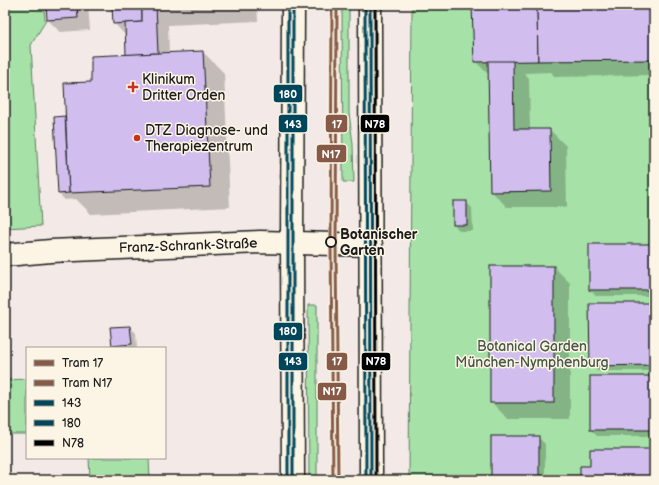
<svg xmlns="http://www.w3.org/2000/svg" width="659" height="485" viewBox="0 0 659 485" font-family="'Balsamiq Sans',sans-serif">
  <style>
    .green { fill: #a6e1a7; stroke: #617e62 }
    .shadow { fill: #0003 }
    .building { fill: #d1beef; stroke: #1c1c1c }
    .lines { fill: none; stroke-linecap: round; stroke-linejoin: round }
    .minor-casing { stroke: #1c1c1c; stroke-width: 25 }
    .primary-casing { stroke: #1c1c1c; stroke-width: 25 }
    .minor { stroke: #fcf5e5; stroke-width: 22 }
    .primary { stroke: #fcf5e5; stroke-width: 22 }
    .bus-1-casing { stroke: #fcf5e5; stroke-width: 6 }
    .bus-2-casing { stroke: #fcf5e5; stroke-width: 6 }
    .bus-3-casing { stroke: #fcf5e5; stroke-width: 6 }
    .bus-1 { stroke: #00465a; stroke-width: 3 }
    .bus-2 { stroke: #00465a; stroke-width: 3 }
    .bus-3 { stroke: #000; stroke-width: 3 }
    .tram-1-casing { stroke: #fcf5e5; stroke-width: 6 }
    .tram-2-casing { stroke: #fcf5e5; stroke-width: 6 }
    .tram-1 { stroke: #865a46; stroke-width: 3 }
    .tram-2 { stroke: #865a46; stroke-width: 3 }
    .poi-dot { fill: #c8321e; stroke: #fcf5e5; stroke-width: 1.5 }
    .stop-dot { fill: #fcf5e5; stroke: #1c1c1c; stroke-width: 2 }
    .labels { text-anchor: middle; stroke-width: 3; stroke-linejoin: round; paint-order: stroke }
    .poi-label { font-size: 14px; fill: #1c1c1c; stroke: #fcf5e5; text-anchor: start }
    .stop-label { font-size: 14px; font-weight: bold; fill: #1c1c1c; stroke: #fcf5e5; text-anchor: start }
    .street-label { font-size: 14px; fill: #1c1c1c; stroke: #fcf5e5 }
    .park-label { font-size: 14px; fill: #455746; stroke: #fcf5e5 }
    .line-badge { stroke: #fcf5e5; stroke-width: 1.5 }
    .badge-label { font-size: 11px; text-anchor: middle; font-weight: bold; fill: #fff }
  </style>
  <rect width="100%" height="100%" fill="#f3eae7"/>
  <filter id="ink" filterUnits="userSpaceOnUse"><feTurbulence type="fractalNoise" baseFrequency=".025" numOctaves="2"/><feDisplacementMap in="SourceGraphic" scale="8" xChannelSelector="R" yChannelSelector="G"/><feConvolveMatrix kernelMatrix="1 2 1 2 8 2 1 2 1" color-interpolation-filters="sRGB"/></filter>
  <g filter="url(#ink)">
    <g class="green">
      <path d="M5,5H44L45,22L31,45L41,226L5,228Z"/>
      <path d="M342,5H349V113L353,144L354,182H343Z"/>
      <path d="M412,5H654V480H409Z"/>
      <path d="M308,305H317V480H309Z"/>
      <path d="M27,379V434H5V380Z"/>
      <path d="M89,458H149L150,480H90Z"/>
    </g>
    <g class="shadow">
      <path d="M47,5H88L90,30L60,32L48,20Z"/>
      <path d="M108,5H257L258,21L168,25L169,54L203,52L224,73L230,207L91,214L76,199L65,200L59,194L65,117L66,119L92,83L129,56L126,36L114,23L113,12Z"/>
      <path d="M473,5H654V75L555,77L551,72L524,73L529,78L530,130H550L566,146L567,207H507L491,191L489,73H487L475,61Z"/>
      <path d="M466,202L472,208L473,231H460L454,225Z"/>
      <path d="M654,245V296H596L590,290Z"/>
      <path d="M554,267L570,283V419H508L491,402Z"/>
      <path d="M654,304V371H597L591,365Z"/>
      <path d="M130,327L136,333L137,348H116L113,345L111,328Z"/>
      <path d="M654,377V436H597L591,430Z"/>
      <path d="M538,437L545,444V480H492Z"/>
    </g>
    <g class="building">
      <path d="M46,5H77L78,18L47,20Z"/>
      <path d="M107,5H142V22L113,24L112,6L107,7Z"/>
      <path d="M142,5H156L158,53L126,55L125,23L142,22Z"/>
      <path d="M472,5H537L538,61L474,62Z"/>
      <path d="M537,5H654V60L538,61Z"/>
      <path d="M203,51L210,187L69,193L64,83L91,82V56Z"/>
      <path d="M488,61H513L514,129H550L551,191L490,192Z"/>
      <path d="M65,116L69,193L58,194L54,117Z"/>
      <rect x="453" y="201" width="14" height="24"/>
      <rect x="589" y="244" width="65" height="46"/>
      <rect x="490" y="266" width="64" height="137"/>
      <path d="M589,303H654V365L590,366Z"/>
      <path d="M130,326L132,344L112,346L110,327Z"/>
      <rect x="590" y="376" width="64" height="54"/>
      <rect x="491" y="436" width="48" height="44"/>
      <path d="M590,449H654V480H580V466H590Z"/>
    </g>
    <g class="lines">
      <defs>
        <path id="minor" d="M5,255L51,251L260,242L371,245"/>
        <g id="primary">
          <path d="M293,5L292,243L293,480"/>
          <path d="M370,5L371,480"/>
        </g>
      </defs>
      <use href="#minor" class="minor-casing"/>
      <use href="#primary" class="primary-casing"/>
      <use href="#minor" class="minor"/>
      <use href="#primary" class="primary"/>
      <defs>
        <g id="bus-1">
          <path d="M293,5V480"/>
          <path d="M370,5L371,480"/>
        </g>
        <g id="bus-2">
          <path d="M365,5L366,480"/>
          <path d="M288,480V5"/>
        </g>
        <path id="bus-3" d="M375,5L376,480"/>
      </defs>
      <use href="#bus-1" class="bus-1-casing"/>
      <use href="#bus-2" class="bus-2-casing"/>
      <use href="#bus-3" class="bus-3-casing"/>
      <use href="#bus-1" class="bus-1"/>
      <use href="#bus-2" class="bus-2"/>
      <use href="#bus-3" class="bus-3"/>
      <defs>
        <path id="tram-1" d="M337,5L336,244L338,480"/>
        <path id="tram-2" d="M332,5L331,244L333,480"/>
      </defs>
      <use href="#tram-1" class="tram-1-casing"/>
      <use href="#tram-2" class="tram-2-casing"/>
      <use href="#tram-1" class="tram-1"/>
      <use href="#tram-2" class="tram-2"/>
    </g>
  </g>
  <g class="poi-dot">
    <path d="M131 81h4v4h4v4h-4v4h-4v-4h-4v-4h4z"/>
    <circle cx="137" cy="138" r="4"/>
  </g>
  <circle class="stop-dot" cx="331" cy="242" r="5"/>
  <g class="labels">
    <g class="poi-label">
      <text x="142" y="84">Klinikum<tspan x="142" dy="16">Dritter Orden</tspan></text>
      <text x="145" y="135">DTZ Diagnose- und<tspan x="145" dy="16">Therapiezentrum</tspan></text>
    </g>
    <g class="stop-label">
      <text x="340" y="239">Botanischer<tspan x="340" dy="16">Garten</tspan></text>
    </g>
    <g class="street-label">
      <text transform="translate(188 245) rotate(-2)" y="5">Franz-Schrank-Straße</text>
    </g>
    <g class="park-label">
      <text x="532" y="351">Botanical Garden<tspan x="532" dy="16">München-Nymphenburg</tspan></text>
    </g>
  </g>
  <g class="line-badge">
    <rect x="273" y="84" width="30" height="19" rx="4" fill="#00465a"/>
    <rect x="278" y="114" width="30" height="19" rx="4" fill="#00465a"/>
    <rect x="360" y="114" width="30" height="19" rx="4" fill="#000"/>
    <rect x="325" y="114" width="23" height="19" rx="4" fill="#865a46"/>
    <rect x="316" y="144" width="31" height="19" rx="4" fill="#865a46"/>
    <rect x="273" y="322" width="30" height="19" rx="4" fill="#00465a"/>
    <rect x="361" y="352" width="30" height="19" rx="4" fill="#000"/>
    <rect x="278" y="352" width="30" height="19" rx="4" fill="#00465a"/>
    <rect x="326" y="352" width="22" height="19" rx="4" fill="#865a46"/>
    <rect x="317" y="382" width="30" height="19" rx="4" fill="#865a46"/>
  </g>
  <g class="badge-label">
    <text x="288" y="98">180</text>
    <text x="293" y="128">143</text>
    <text x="375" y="128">N78</text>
    <text x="337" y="128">17</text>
    <text x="331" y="158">N17</text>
    <text x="288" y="335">180</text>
    <text x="376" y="365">N78</text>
    <text x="293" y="365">143</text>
    <text x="337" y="365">17</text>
    <text x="332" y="395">N17</text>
  </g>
  <rect width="659" height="485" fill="none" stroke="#fcf5e5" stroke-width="20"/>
  <rect x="10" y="10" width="639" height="465" fill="none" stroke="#1c1c1c" stroke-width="1.5" filter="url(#ink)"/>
  <rect x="26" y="347" width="140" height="112" fill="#fcf5e5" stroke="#a29e95"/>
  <rect x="34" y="360" width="20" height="6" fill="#865a46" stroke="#a29e95"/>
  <text x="62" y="367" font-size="12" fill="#1c1c1c">Tram 17</text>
  <rect x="34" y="380" width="20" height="6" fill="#865a46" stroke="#a29e95"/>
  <text x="62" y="387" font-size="12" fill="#1c1c1c">Tram N17</text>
  <rect x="34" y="400" width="20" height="6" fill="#00465a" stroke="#a29e95"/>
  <text x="62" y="407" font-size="12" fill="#1c1c1c">143</text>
  <rect x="34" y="420" width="20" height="6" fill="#00465a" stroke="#a29e95"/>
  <text x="62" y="427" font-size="12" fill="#1c1c1c">180</text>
  <rect x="34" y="440" width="20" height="6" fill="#000000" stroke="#a29e95"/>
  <text x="62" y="447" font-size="12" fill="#1c1c1c">N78</text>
</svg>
